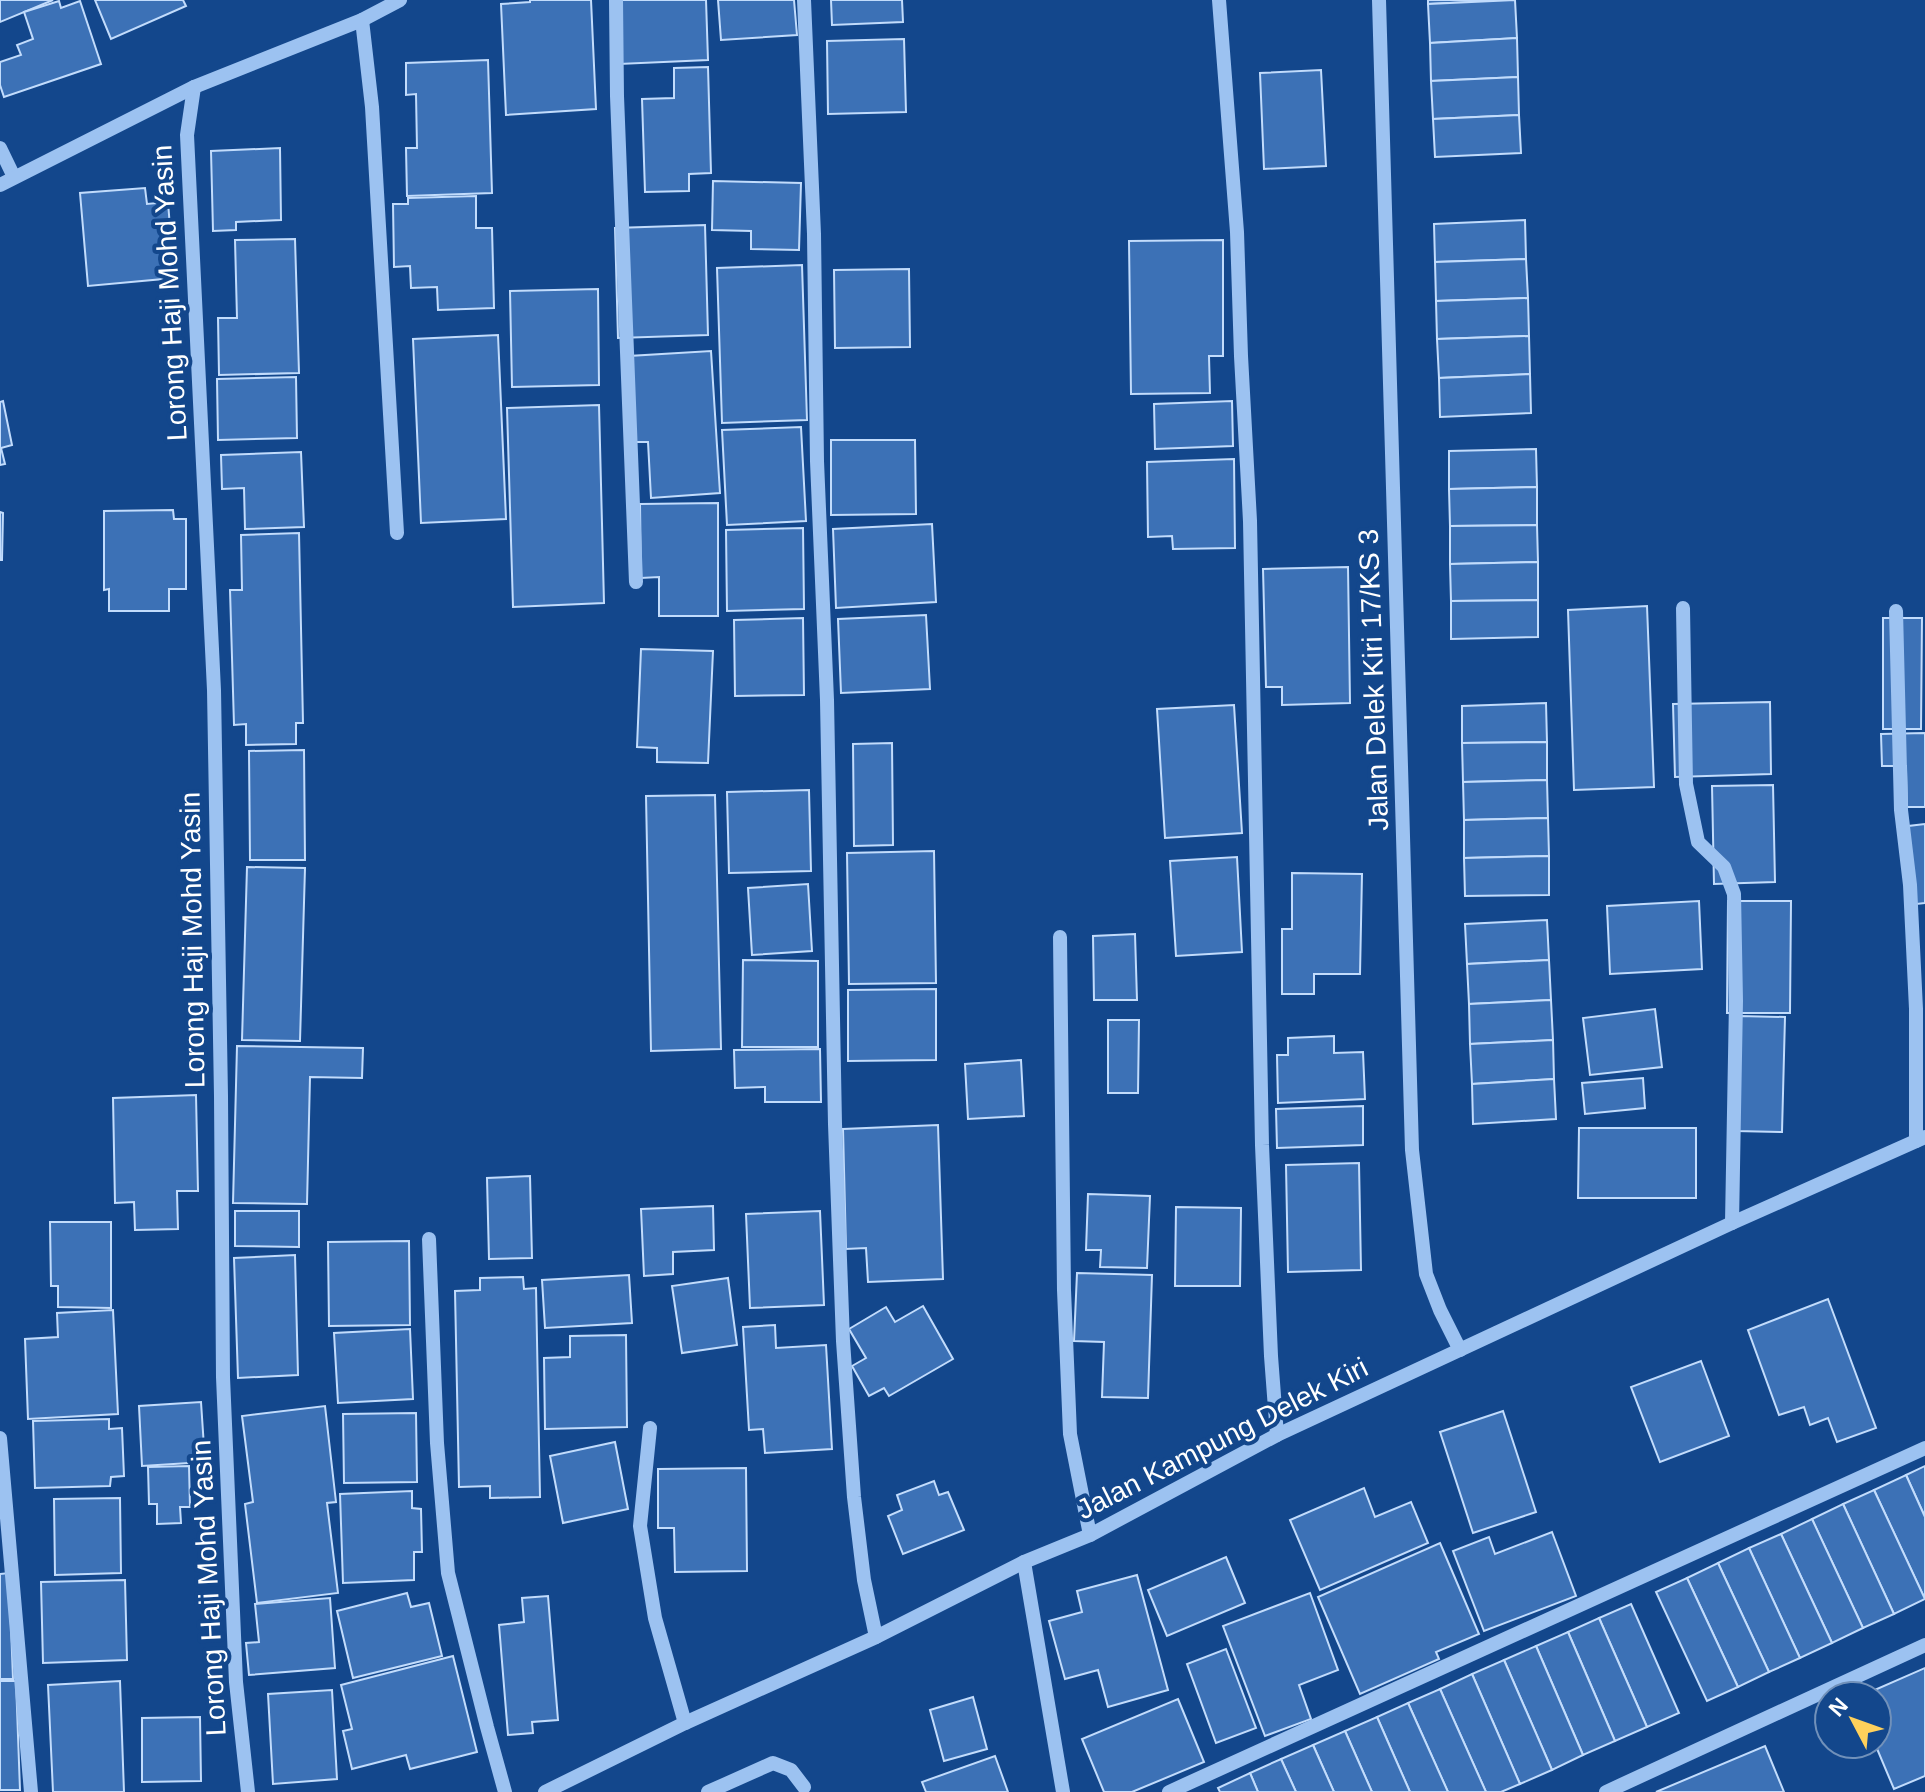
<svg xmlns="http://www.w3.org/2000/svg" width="1925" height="1792" viewBox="0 0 1925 1792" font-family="Arial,sans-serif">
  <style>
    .building { fill: #3c71b6; stroke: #c2dcfc; stroke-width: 2 }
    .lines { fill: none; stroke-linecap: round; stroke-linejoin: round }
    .minor { stroke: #9cc2f1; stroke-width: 14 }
    .labels { text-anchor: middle; stroke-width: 8; stroke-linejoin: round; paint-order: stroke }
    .street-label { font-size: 28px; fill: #fff; stroke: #13478c }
  </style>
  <rect width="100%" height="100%" fill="#13478c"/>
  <g class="building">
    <path d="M0,0H53L0,22Z"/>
    <path d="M95,0H183L186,6L111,39Z"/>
    <path d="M530,0H591L596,109L506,115L501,4L530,2Z"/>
    <path d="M617,0H706L708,60L619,64Z"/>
    <path d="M718,0H794L797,35L721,40Z"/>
    <path d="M831,0H902L903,22L832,25Z"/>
    <path d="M1428,0H1515L1428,4Z"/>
    <path d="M1515,0L1517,38L1430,43L1428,4Z"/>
    <path d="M59,1L61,8L80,1L101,64L4,97L0,85V62L21,55L17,45L33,39L24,12Z"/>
    <path d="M1517,38L1518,77L1431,81L1430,43Z"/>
    <path d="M904,39L906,112L828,114L827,41Z"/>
    <path d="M488,60L492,193L407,196L406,148H417L416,94L406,95V63Z"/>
    <path d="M708,67L711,173L689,174V191L645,192L642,99L674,98V68Z"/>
    <path d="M1321,70L1326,166L1264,169L1260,73Z"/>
    <path d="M1518,77L1519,115L1433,119L1431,81Z"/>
    <path d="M1519,115L1521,153L1435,157L1433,119Z"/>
    <path d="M280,148L281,220L236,222V230L213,231L211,151Z"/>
    <path d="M713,181L801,183L799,250L751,249V231L712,230Z"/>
    <path d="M145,188L147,204L168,202L174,278L88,286L80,193Z"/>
    <path d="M476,196V228H492L494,308L438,310L437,287L411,288L410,266L394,267L393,204H408V198Z"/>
    <path d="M1525,220L1526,259L1435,262L1434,224Z"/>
    <path d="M705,225L708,335L618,338L615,228Z"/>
    <path d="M295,239L299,373L219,375L218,318H237L235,240Z"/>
    <path d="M1223,240V356H1209L1210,393L1131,394L1129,241Z"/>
    <path d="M1526,259L1528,298L1436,301L1435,262Z"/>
    <path d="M802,265L807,420L722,423L717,268Z"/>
    <path d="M909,269L910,347L835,348L834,270Z"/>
    <path d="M598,289L599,385L512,387L510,291Z"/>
    <path d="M1528,298L1529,336L1437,339L1436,301Z"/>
    <path d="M498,335L506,519L421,523L413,339Z"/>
    <path d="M1529,336L1530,374L1439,378L1437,339Z"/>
    <path d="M711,351L720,493L651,498L648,442H635L629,356Z"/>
    <path d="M1530,374L1531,413L1440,417L1439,378Z"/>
    <path d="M296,377L297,438L218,440L217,379Z"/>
    <path d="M3,401L12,445L1,448L5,464L0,465V402Z"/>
    <path d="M1232,401L1233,446L1155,449L1154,404Z"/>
    <path d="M599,405L604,603L513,607L507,408Z"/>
    <path d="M801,427L806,521L727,525L722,430Z"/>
    <path d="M831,440H915L916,514L831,515Z"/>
    <path d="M1536,449L1537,487L1449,489V451Z"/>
    <path d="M301,452L304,527L245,529L244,488L222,489L221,455Z"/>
    <path d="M1234,459L1235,548L1173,549L1172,536L1148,537L1147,462Z"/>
    <path d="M1537,487V525L1450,526L1449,489Z"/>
    <path d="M718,503V616H659V577L641,578L640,504Z"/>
    <path d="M173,510L174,519H186V589H169V611H109V589L104,590V511Z"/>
    <path d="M0,512L3,513L2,560H0Z"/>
    <path d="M932,524L936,602L836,608L833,529Z"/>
    <path d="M1537,525L1538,562L1450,564V526Z"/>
    <path d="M803,528L804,609L727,611L726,530Z"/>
    <path d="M299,533L303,723H296V744L246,745V724L234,725L230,590H242L241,535Z"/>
    <path d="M1538,562V600L1451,601L1450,564Z"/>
    <path d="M1348,567L1350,703L1282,705V687H1266L1263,569Z"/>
    <path d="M1538,600V637L1451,639V601Z"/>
    <path d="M1647,606L1654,787L1574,790L1568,610Z"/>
    <path d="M926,615L930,689L841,693L838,619Z"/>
    <path d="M803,618L804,695L735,696L734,620Z"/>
    <path d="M1883,618H1922L1921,729H1883Z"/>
    <path d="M641,649L713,651L708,763L657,762V748L637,747Z"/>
    <path d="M1770,702L1771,774L1675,777L1673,704Z"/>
    <path d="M1546,703L1547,742L1462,743V706Z"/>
    <path d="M1234,705L1242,833L1165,838L1157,709Z"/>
    <path d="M1925,733V807H1907L1906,766H1882L1881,734Z"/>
    <path d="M1547,742V780L1463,782L1462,743Z"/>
    <path d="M892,743L893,845L854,846L853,744Z"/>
    <path d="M304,750L305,860H250L249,751Z"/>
    <path d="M1547,780L1548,818L1464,820L1463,782Z"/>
    <path d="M1773,785L1775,882L1714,884L1712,786Z"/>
    <path d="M809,790L811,871L729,873L727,792Z"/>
    <path d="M715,795L721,1049L651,1051L646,796Z"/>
    <path d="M1548,818L1549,856L1464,858V820Z"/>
    <path d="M1925,824V903L1908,905L1900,827Z"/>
    <path d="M934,851L936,983L849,984L847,853Z"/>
    <path d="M1549,856V895L1465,896L1464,858Z"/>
    <path d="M1237,857L1242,952L1176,956L1170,861Z"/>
    <path d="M247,867L305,868L300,1041L242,1040Z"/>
    <path d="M1292,873L1362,874L1360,974H1314V994H1282V929H1292Z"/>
    <path d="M808,884L812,951L752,955L748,888Z"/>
    <path d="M1699,901L1702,969L1610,974L1607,906Z"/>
    <path d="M1728,901H1791L1790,1013H1727Z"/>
    <path d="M1547,920L1549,960L1467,964L1465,924Z"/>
    <path d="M1135,934L1137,1000H1094L1093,936Z"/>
    <path d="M743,960L818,961V1047H742Z"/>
    <path d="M1549,960L1551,1000L1469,1004L1467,964Z"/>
    <path d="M936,989V1060L848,1061V990Z"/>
    <path d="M1551,1000L1553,1040L1470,1044L1469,1004Z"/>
    <path d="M1655,1009L1662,1067L1590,1075L1583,1018Z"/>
    <path d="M1739,1016L1785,1017L1782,1132L1736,1131Z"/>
    <path d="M1108,1020H1139L1138,1093H1108Z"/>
    <path d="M1334,1036V1053L1363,1052L1365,1099L1278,1103L1277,1055H1288V1038Z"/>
    <path d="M1553,1040L1554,1079L1472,1084L1470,1044Z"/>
    <path d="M237,1046L363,1048L362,1078L310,1077L307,1204L233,1203Z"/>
    <path d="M820,1049L821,1102H765V1087L735,1088L734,1050Z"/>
    <path d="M1021,1060L1024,1116L968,1119L965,1064Z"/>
    <path d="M1643,1078L1645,1108L1585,1114L1582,1083Z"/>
    <path d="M1554,1079L1556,1119L1473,1124L1472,1084Z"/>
    <path d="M196,1095L198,1191H177L178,1229L135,1230L134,1202L115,1203L113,1098Z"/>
    <path d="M1363,1106V1145L1277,1148L1276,1109Z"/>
    <path d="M938,1125L943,1279L868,1282L866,1248L846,1249L843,1129Z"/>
    <path d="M1579,1128H1696V1198H1578Z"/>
    <path d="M1359,1163L1361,1270L1288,1272L1286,1165Z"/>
    <path d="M530,1176L532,1258L489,1259L487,1178Z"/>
    <path d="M1088,1194L1150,1196L1147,1268L1100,1267L1101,1250H1086Z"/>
    <path d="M713,1206L714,1250L673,1252V1274L644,1276L641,1209Z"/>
    <path d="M1176,1207L1241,1208L1240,1286H1175Z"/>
    <path d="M235,1211H299V1247L235,1246Z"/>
    <path d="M820,1211L824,1305L750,1308L746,1214Z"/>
    <path d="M50,1222H111V1308L58,1307V1286H51Z"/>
    <path d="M409,1241L410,1325L329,1326L328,1242Z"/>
    <path d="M295,1255L298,1375L238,1378L234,1258Z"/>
    <path d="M1077,1273L1152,1275L1148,1398L1102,1397L1104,1342L1074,1341Z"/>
    <path d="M629,1275L632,1323L545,1328L542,1280Z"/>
    <path d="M523,1277L524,1289L536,1288L540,1497L490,1498V1486L459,1487L455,1291L480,1290V1278Z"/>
    <path d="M728,1278L737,1345L682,1353L672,1286Z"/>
    <path d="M1828,1299L1876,1428L1837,1442L1828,1418L1810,1425L1804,1407L1779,1415L1748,1330Z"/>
    <path d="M923,1306L953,1359L889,1396L884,1388L869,1396L852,1366L866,1358L849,1329L886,1307L895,1322Z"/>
    <path d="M113,1310L118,1414L28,1419L25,1339L58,1337L57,1313Z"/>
    <path d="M775,1325L776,1348L826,1345L832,1449L765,1453L763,1429L749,1430L743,1327Z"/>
    <path d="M410,1329L413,1399L338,1403L334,1333Z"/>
    <path d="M626,1335L627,1427L545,1429L544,1358L570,1357V1336Z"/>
    <path d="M1701,1361L1729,1436L1660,1462L1631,1387Z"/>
    <path d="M201,1402L205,1462L142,1466L139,1406Z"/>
    <path d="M325,1406L336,1502L327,1503L338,1593L257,1603L245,1504L253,1502L242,1416Z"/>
    <path d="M1503,1411L1536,1512L1473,1533L1440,1432Z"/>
    <path d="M416,1413L417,1482L344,1483L343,1414Z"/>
    <path d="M109,1419V1429L122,1428L124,1476L111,1477L110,1486L35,1488L33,1421Z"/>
    <path d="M615,1442L628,1509L563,1523L550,1456Z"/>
    <path d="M189,1466L190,1507H180L181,1523L157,1524V1504H149L148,1467Z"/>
    <path d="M1925,1466V1517L1906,1475Z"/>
    <path d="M746,1468L747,1571L675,1572L674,1528H658V1469Z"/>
    <path d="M1906,1475L1925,1517V1599L1874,1490Z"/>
    <path d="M934,1481L939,1495L948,1492L964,1530L903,1554L888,1516L902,1510L897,1495Z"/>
    <path d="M1364,1488L1375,1517L1411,1502L1428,1543L1320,1590L1290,1520Z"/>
    <path d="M1874,1490L1925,1599L1894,1614L1843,1504Z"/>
    <path d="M412,1491V1508L421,1509L422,1552H414V1580L343,1583L340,1494Z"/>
    <path d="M120,1498L121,1573L55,1575L54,1499Z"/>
    <path d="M1843,1504L1894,1614L1863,1628L1812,1519Z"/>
    <path d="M1812,1519L1863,1628L1832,1643L1781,1534Z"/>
    <path d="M1552,1532L1576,1596L1484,1631L1453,1551L1489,1537L1495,1554Z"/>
    <path d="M1781,1534L1832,1643L1800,1658L1749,1548Z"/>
    <path d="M1440,1543L1479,1634L1436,1652L1439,1659L1360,1694L1318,1597Z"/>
    <path d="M1749,1548L1800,1658L1769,1672L1718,1563Z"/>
    <path d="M1226,1557L1245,1603L1167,1636L1148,1590Z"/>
    <path d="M1718,1563L1769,1672L1738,1687L1687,1578Z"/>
    <path d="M9,1573L13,1679H0V1574Z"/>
    <path d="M1137,1575L1168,1690L1108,1707L1098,1670L1065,1679L1049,1621L1082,1612L1077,1591Z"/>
    <path d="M1687,1578L1738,1687L1707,1701L1656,1592Z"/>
    <path d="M125,1580L127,1660L43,1663L41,1582Z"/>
    <path d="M407,1593L411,1607L429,1603L442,1656L353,1678L337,1611Z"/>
    <path d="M1310,1593L1338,1670L1299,1685L1311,1719L1265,1736L1223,1626Z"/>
    <path d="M548,1596L558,1720L532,1722L533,1733L508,1735L499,1625L524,1622L522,1598Z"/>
    <path d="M330,1598L335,1668L249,1675L246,1643L259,1642L255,1604Z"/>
    <path d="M1631,1604L1679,1713L1647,1727L1599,1618Z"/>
    <path d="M1599,1618L1647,1727L1615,1741L1568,1632Z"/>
    <path d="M1568,1632L1615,1741L1583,1755L1536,1646Z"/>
    <path d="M1536,1646L1583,1755L1552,1770L1504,1660Z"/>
    <path d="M1226,1649L1256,1728L1216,1743L1187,1664Z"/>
    <path d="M453,1656L477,1752L410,1769L406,1755L352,1769L343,1731L352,1729L341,1685Z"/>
    <path d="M1504,1660L1552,1770L1520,1784L1472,1674Z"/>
    <path d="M1925,1668V1776L1894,1789L1875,1744H1877V1696H1861Z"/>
    <path d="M1472,1674L1520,1784L1501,1792H1486L1440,1689Z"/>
    <path d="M0,1681H16L20,1790H0Z"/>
    <path d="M120,1681L124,1792H53L48,1685Z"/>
    <path d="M1440,1689L1486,1792H1448L1408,1703Z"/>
    <path d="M332,1690L337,1779L273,1784L268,1694Z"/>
    <path d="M973,1697L987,1749L944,1761L930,1710Z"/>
    <path d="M1178,1699L1204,1762L1132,1792H1104L1082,1739Z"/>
    <path d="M1408,1703L1448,1792H1410L1377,1717Z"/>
    <path d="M200,1717L201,1781L142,1782V1718Z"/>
    <path d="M1377,1717L1410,1792H1372L1345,1731Z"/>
    <path d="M1345,1731L1372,1792H1334L1313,1745Z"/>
    <path d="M1313,1745L1334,1792H1296L1281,1759Z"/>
    <path d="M1765,1746L1784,1792H1656Z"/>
    <path d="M995,1756L1008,1792H926L922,1782Z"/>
    <path d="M1281,1759L1296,1792H1258L1250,1773Z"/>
    <path d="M1250,1773L1258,1792H1220L1218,1788Z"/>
  </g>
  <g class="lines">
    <g class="minor">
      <path d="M616,0L617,96L636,582"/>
      <path d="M804,0L814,234L817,461L827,700L835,1124L843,1341L854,1497L864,1580L876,1637"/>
      <path d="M1219,0L1237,232L1241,356L1250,521L1262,1145L1271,1356L1277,1435"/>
      <path d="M1379,0L1412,1150L1426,1274L1440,1310L1460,1350"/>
      <path d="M362,20L372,107L397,533"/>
      <path d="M194,87L187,135L214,690L221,1096L223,1377L236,1682L248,1792"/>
      <path d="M0,148L14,177"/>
      <path d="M0,185L194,87L362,20L400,0"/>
      <path d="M1683,608L1686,784L1698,842L1724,867L1734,894L1736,1001L1732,1223"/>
      <path d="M1896,611L1901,810L1910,885L1916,1009V1141"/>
      <path d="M1060,937L1064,1290L1070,1434L1090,1535"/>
      <path d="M429,1239L437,1443L448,1573L487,1727L505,1792"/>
      <path d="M650,1428L640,1526L655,1618L685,1723"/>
      <path d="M0,1438L31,1792"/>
      <path d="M1024,1562L1063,1792"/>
      <path d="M545,1792L685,1723L876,1637L1024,1562L1090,1535L1277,1435L1732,1223L1925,1137"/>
      <path d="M708,1792L773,1763L791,1770L804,1787"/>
      <path d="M1169,1792L1925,1448"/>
      <path d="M1606,1792L1925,1645"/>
    </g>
  </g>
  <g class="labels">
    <g class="street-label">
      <text transform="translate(169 293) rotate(-93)" y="10">Lorong Haji Mohd Yasin</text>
      <text transform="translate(1373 680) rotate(-92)" y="10">Jalan Delek Kiri 17/KS 3</text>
      <text transform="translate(192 940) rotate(-91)" y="10">Lorong Haji Mohd Yasin</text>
      <text transform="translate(1222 1438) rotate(-27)" y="10">Jalan Kampung Delek Kiri</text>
      <text transform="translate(208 1588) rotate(-93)" y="10">Lorong Haji Mohd Yasin</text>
    </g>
  </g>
  <g transform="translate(1853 1720) rotate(311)"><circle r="38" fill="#13478c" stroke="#7191ba" stroke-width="2"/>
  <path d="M0-6L14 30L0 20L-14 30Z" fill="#ffd15b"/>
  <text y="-12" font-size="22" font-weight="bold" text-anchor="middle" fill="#ffffff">N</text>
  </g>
</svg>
